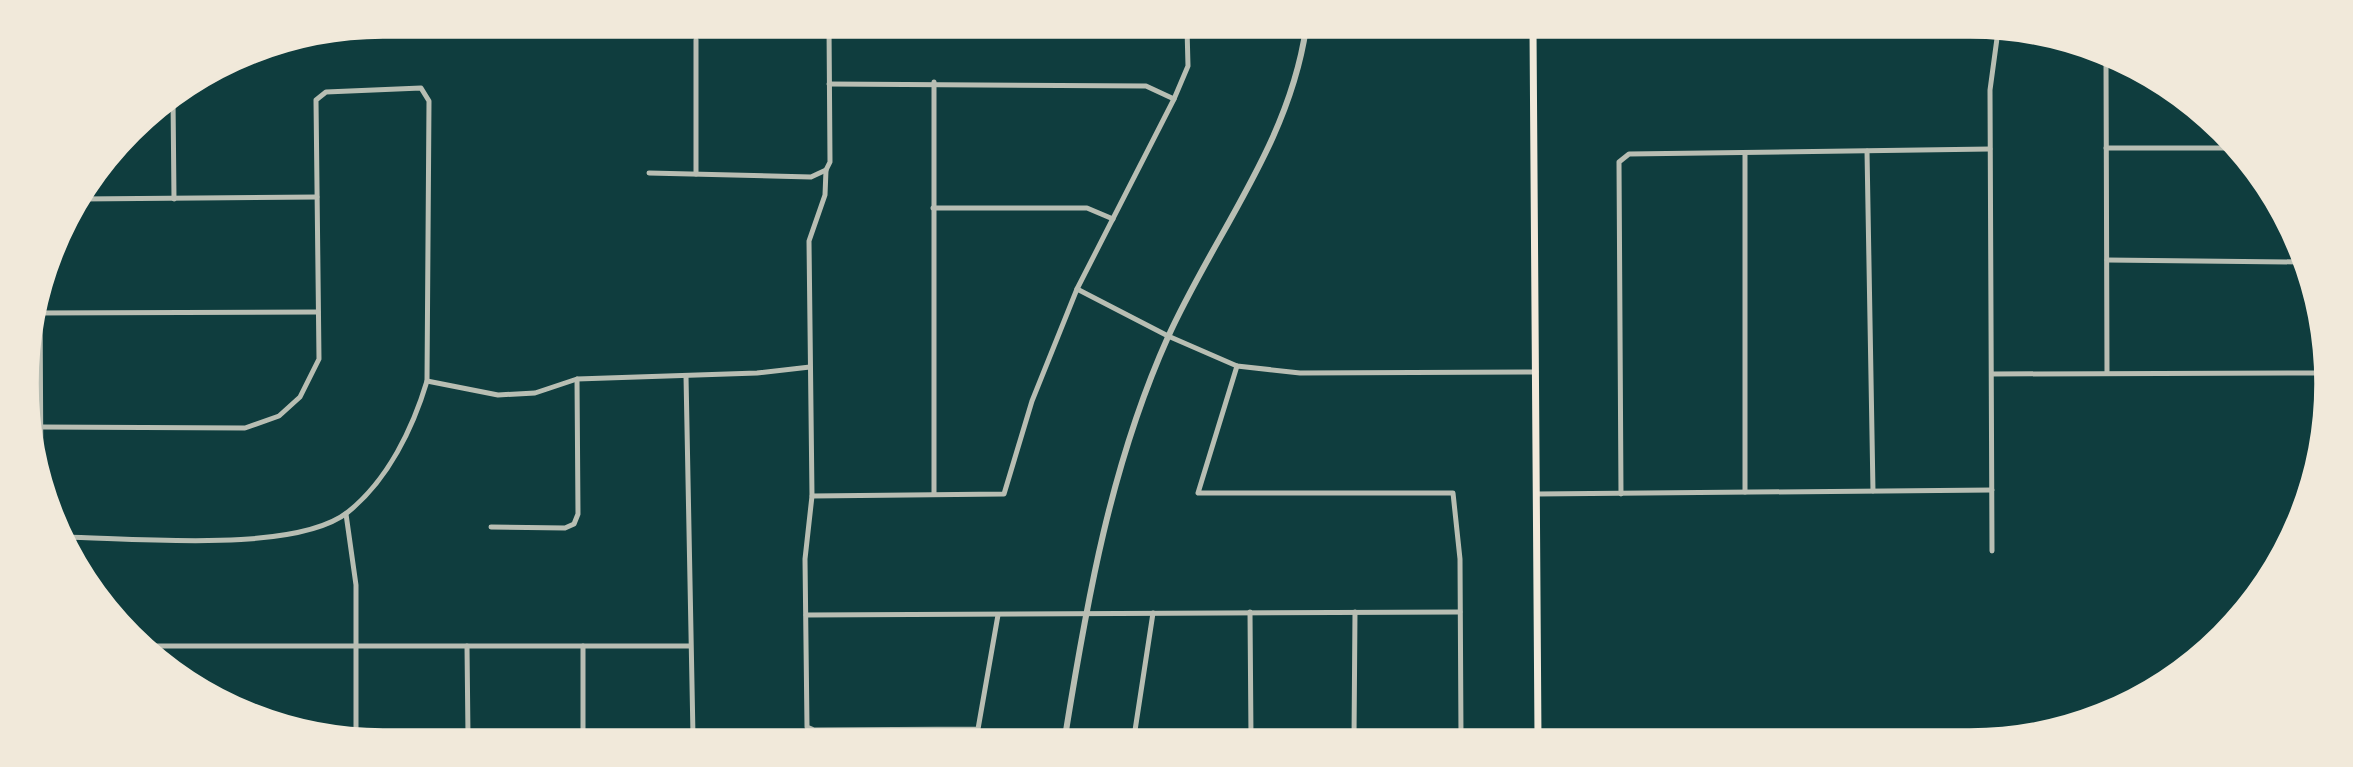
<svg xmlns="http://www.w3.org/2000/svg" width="2353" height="767" viewBox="0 0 2353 767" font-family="Ubuntu,sans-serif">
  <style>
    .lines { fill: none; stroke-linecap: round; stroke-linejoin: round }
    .minor { stroke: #b8beb3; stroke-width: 5 }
    .tertiary { stroke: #b8beb3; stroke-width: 6 }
    .secondary { stroke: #f1e9da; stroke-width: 7 }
    .rim { fill: none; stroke: #f1e9da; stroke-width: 3.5 }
  </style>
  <rect width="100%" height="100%" fill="#0f3d3e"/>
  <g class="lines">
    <g class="minor">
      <path d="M829,26L830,162L826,170L825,195L809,241L812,496L805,559L807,727L814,730L978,729L998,615"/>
      <path d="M696,40V174"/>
      <path d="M2106,59L2107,373"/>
      <path d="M829,84L1146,86L1174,99"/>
      <path d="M173,98L174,199"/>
      <path d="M2106,148H2232"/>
      <path d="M1867,151L1873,491"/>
      <path d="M1745,153V492"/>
      <path d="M649,173L811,177L826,170"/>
      <path d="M81,199L317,197"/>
      <path d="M933,208H1087L1113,219"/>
      <path d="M2107,260L2300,262"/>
      <path d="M1077,289L1168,336L1237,366L1300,373L1536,372"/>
      <path d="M40,295L41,486"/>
      <path d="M35,313L318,312"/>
      <path d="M1237,366L1198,493H1453L1460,559L1461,738"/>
      <path d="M1992,374L2322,373"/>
      <path d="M686,376L693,736"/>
      <path d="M427,381L498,395L535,393L577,379L757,373L810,367"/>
      <path d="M41,427L245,428L279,416L300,397L319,359L316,100L326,92L421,88L429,101L427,381C413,428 388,480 348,512C295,554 134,538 64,537"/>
      <path d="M934,494V82"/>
      <path d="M1537,494L1992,490"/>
      <path d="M1621,494L1619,162L1629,154L1990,149"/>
      <path d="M812,496L1004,494L1032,401L1077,289L1174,99L1188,66L1187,28"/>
      <path d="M346,514L356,585V736"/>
      <path d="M491,527L565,528L574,524L578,514L577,379"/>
      <path d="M1992,551L1990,90L1998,31"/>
      <path d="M1250,612L1251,738"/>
      <path d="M806,615L1460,612"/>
      <path d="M148,646H690"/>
      <path d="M467,646L468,736"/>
      <path d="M583,646V736"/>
      <path d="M1134,737L1153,613"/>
      <path d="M1354,738L1355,612"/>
    </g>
    <path class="tertiary" d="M1065,737C1087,600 1111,464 1168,337C1215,233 1289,144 1306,28"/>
    <path class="secondary" d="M1533,29L1538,738"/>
  </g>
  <path d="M0 0H2353V767H0ZM383 37H1970A346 346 0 0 1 2316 383V384A346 346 0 0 1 1970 730H383A346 346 0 0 1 37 384V383A346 346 0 0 1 383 37Z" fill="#f1e9da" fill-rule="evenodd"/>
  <path class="rim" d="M383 37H1970A346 346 0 0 1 2316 383V384A346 346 0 0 1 1970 730H383A346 346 0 0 1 37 384V383A346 346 0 0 1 383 37Z"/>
</svg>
